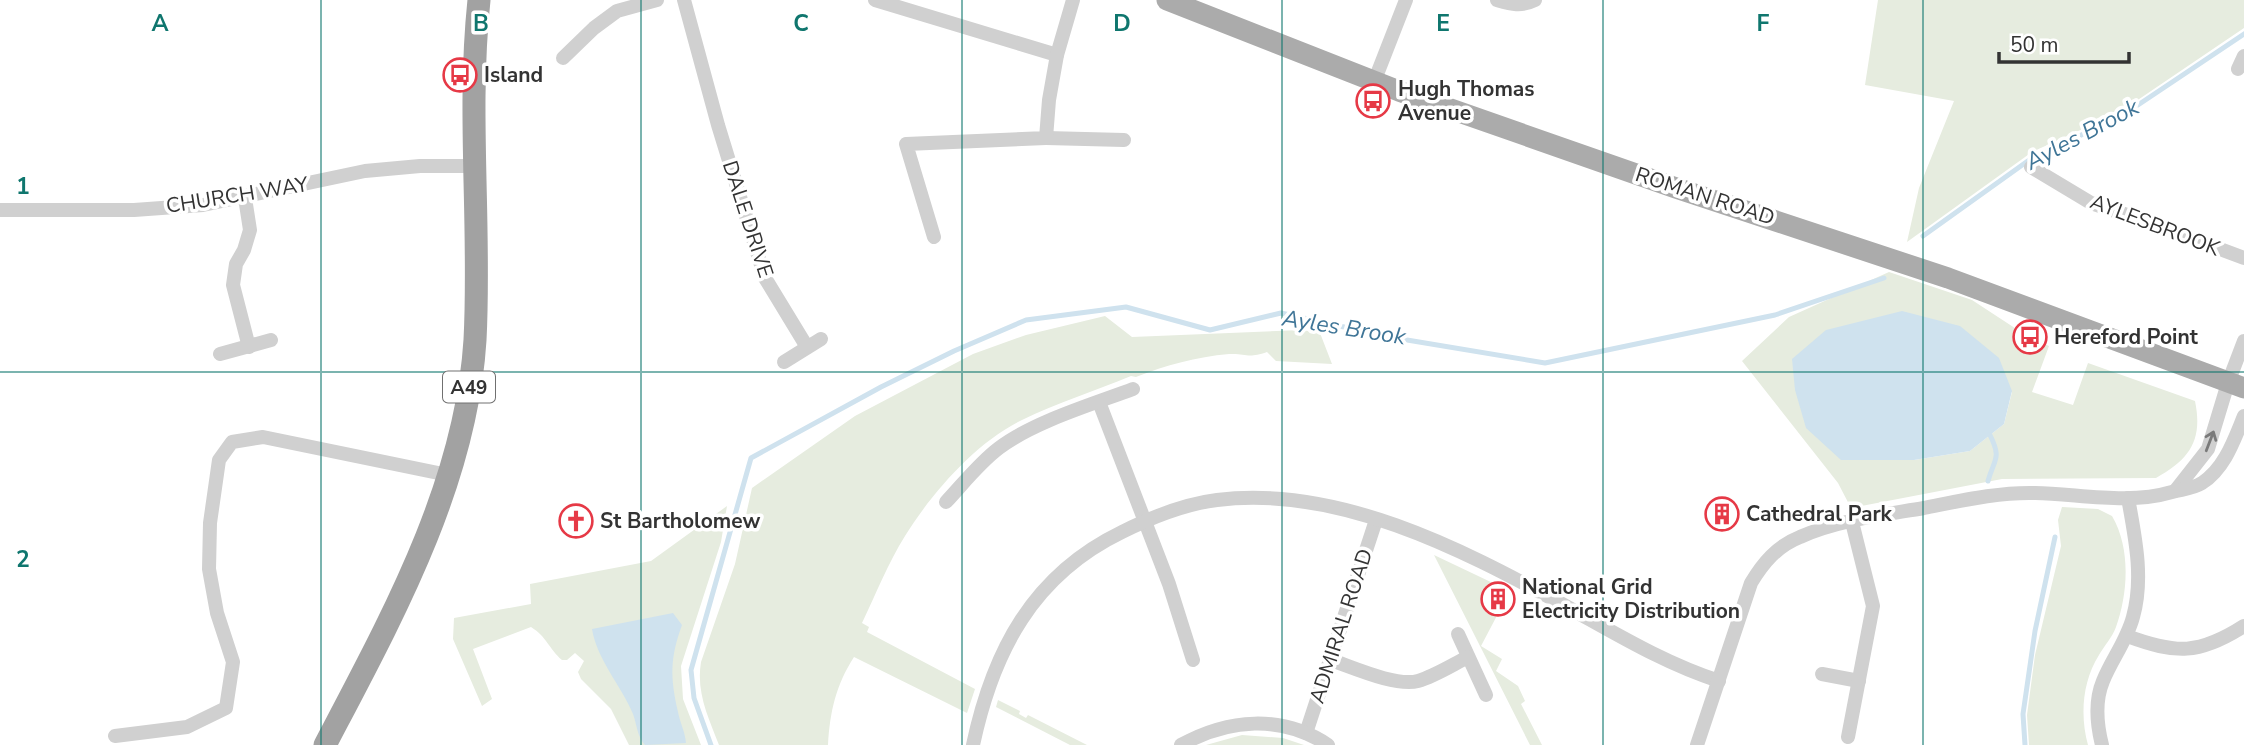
<svg xmlns="http://www.w3.org/2000/svg" width="2244" height="745" viewBox="0 0 2244 745" font-family="'Nunito Sans',sans-serif">
  <style>
    .green { fill: #e6ecdf; fill-rule: evenodd }
    .water { fill: #cfe2ee }
    .lines { fill: none; stroke-linecap: round; stroke-linejoin: round }
    .stream { stroke: #cfe2ee; stroke-width: 5 }
    .minor { stroke: #d0d0d0; stroke-width: 14 }
    .primary { stroke: #ababab; stroke-width: 21 }
    .trunk { stroke: #a2a2a2; stroke-width: 23 }
    .oneway { stroke: #7a7a7a }
    .grid { fill: none; stroke: #0f766e; stroke-width: 2; stroke-opacity: 0.55 }
    .labels { text-anchor: middle; stroke-width: 7; stroke-linejoin: round; paint-order: stroke }
    .shield { fill: #fff; stroke: #707070; stroke-width: 2 }
    .shield-label { font-size: 19px; font-weight: bold; fill: #333 }
    .poi-label { font-size: 21px; font-weight: bold; fill: #333; stroke: #fff; text-anchor: start }
    .street-label { font-size: 21px; fill: #333; stroke: #fff }
    .water-label { font-size: 23px; font-style: italic; fill: #3f7597; stroke: #fff }
    .grid-label { font-size: 23px; text-anchor: middle; font-weight: bold; fill: #0f766e; stroke: #fff; stroke-width: 7; stroke-linejoin: round; paint-order: stroke }
  </style>
  <rect width="100%" height="100%" fill="#fff"/>
  <g class="green">
    <path d="M1878,0H2244V28L2120,112L2032,152L1907,242L1919,188L1954,101L1865,85Z"/>
    <path d="M1889,272L1972,300L2024,334L2022,338L2034,344L2036,340L2049,346L2032,392L2073,405L2088,363L2195,401C2203,440 2190,459 2156,478L2002,479L1851,508L1838,483L1742,361L1789,317ZM2012,392L2004,424L1970,451L1914,460H1841Z"/>
    <path d="M1105,316L1132,337L1302,330L1320,333L1332,364L1276,361L1267,352C1247,359 1246,353 1229,354C1196,357 1166,365 1136,377L1131,376C1095,391 1057,403 1022,420C976,442 931,494 905,536C888,563 876,594 862,623L869,627L867,632L975,689L967,713L854,657C836,685 830,711 828,745H719C708,717 696,692 701,662L735,564L752,488L855,416L973,354L1026,335Z"/>
    <path d="M727,506L721,542L681,666L683,699L701,745H629L611,709L581,679L578,672L584,661L575,653L567,660H562C549,649 547,637 531,627L473,649L492,699L482,706L453,639L454,618L531,604L530,584L651,561Z"/>
    <path d="M2062,507L2098,509L2112,516C2131,548 2128,594 2116,627C2112,638 2104,646 2099,655C2082,682 2080,716 2088,745H2029L2027,715L2035,655L2061,546L2058,520Z"/>
    <path d="M1434,555L1495,584L1487,600L1501,608L1481,646L1502,659L1496,671L1518,686L1525,701L1521,704L1542,745H1530Z"/>
    <path d="M998,700L1020,711L1019,714L1026,718L1028,715L1087,745H1070L996,707Z"/>
    <path d="M1242,735L1283,738L1304,745H1206Z"/>
  </g>
  <g class="water">
    <path d="M1902,311L1960,326L1999,358L2012,391L2004,424L1970,451L1914,460H1841L1806,428L1795,390L1792,359L1826,330Z"/>
    <path d="M673,613L682,625C670,658 670,677 678,712C680,723 685,731 686,743L645,745C637,736 637,725 633,714C621,685 597,660 592,629Z"/>
  </g>
  <g class="lines">
    <g class="stream">
      <path d="M1923,236L2032,158L2120,117L2244,34"/>
      <path d="M1988,481C1994,459 2002,459 1990,435"/>
      <path d="M711,745L694,698L691,670L751,458L881,387L954,351L1026,320L1126,307L1210,330L1281,313L1389,337L1545,363L1775,315L1884,278"/>
      <path d="M2025,745L2023,714L2035,631L2055,537"/>
    </g>
    <g class="minor">
      <path d="M684,0L718,125L765,278L807,347"/>
      <path d="M875,0L1057,55"/>
      <path d="M1497,0C1511,4 1521,7 1535,0"/>
      <path d="M563,58L594,28L617,11L657,0"/>
      <path d="M2238,69L2244,56"/>
      <path d="M1374,82L1406,0"/>
      <path d="M1046,138L1124,140"/>
      <path d="M2031,167L2091,203L2148,222L2244,258"/>
      <path d="M245,198L250,230L244,250L236,264L233,285L249,347"/>
      <path d="M0,210H134L203,205L365,171L420,166H474"/>
      <path d="M934,237L906,144L1046,138L1049,100L1057,55L1073,0"/>
      <path d="M220,354L271,340"/>
      <path d="M784,362L821,339"/>
      <path d="M1099,402L1169,584L1193,660"/>
      <path d="M2175,491L2208,449L2228,383L2244,341"/>
      <path d="M946,502C963,484 979,463 999,448C1033,422 1093,404 1133,389"/>
      <path d="M1458,634L1486,695"/>
      <path d="M2127,636C2176,654 2199,655 2244,626"/>
      <path d="M1331,660C1352,667 1396,687 1418,681C1435,676 1452,665 1468,657"/>
      <path d="M1822,674L1859,681"/>
      <path d="M1306,733L1376,520"/>
      <path d="M115,736L187,727L226,708L233,662L217,613L209,569L210,523L219,460L232,442L263,437L448,475"/>
      <path d="M1848,737L1873,606L1852,522"/>
      <path d="M973,745C993,651 1033,575 1122,532C1152,517 1184,504 1217,500C1337,485 1460,548 1562,604C1613,632 1663,663 1719,681"/>
      <path d="M1181,745C1228,719 1281,714 1328,745"/>
      <path d="M1697,745L1751,583C1763,563 1777,546 1800,537C1838,520 1883,515 1924,508C1960,501 1998,492 2035,493C2080,494 2128,505 2172,492C2183,489 2192,489 2202,483C2225,468 2234,440 2244,416"/>
      <path d="M2102,745C2097,725 2095,700 2103,681C2112,659 2127,640 2133,617C2144,578 2135,537 2128,498"/>
    </g>
    <path class="primary" d="M1167,0L1399,91L1676,188L1948,278L2244,388"/>
    <path class="trunk" d="M325,745C391,619 466,485 475,340C481,227 467,113 479,0"/>
  </g>
  <defs><path id="oneway-shaft" d="M-6 0H5M1.5-3L5.5 0L1.5 3" fill="none" stroke-width="1.6" stroke-linecap="round" stroke-linejoin="round" transform="scale(1.75)"/></defs>
  <use class="oneway" href="#oneway-shaft" transform="translate(2210 441) rotate(-69)"/>
  <path class="grid" d="M321,0V745M641,0V745M962,0V745M1282,0V745M1603,0V745M1923,0V745M0,372H2244"/>
  <defs>
    <symbol id="bus-ring" viewBox="-11 -11 22 22"><circle r="9.5" fill="#fff" stroke="#e63946" stroke-width="1.5"/><path d="M-5-6H5V4H4V6H2V4H-2V6H-4V4H-5ZM-3.5-4V0h7V-4ZM-3.5 1.2v1.5H-2V1.2ZM2 1.2v1.5H3.5V1.2Z" fill="#e63946"/></symbol>
    <symbol id="building-ring" viewBox="-11 -11 22 22"><circle r="9.5" fill="#fff" stroke="#e63946" stroke-width="1.5"/><path d="M-4-6H4V6H1V3H-1V6H-4ZM-2.5-4.3h1.7v1.8h-1.7ZM.8-4.3h1.7v1.8H.8ZM-2.5-1h1.7V.8h-1.7ZM.8-1h1.7V.8H.8Z" fill="#e63946"/></symbol>
    <symbol id="church-ring" viewBox="-11 -11 22 22"><circle r="9.5" fill="#fff" stroke="#e63946" stroke-width="1.5"/><path d="M-1.2-6h2.4v3.5h3.3v2.4h-3.3V6h-2.4V-.1h-3.3v-2.4h3.3Z" fill="#e63946"/></symbol>
  </defs>
  <g fill-rule="evenodd">
    <use href="#bus-ring" x="441" y="56" width="38" height="38"/>
    <use href="#bus-ring" x="1354" y="82" width="38" height="38"/>
    <use href="#bus-ring" x="2011" y="318" width="38" height="38"/>
    <use href="#building-ring" x="1703" y="495" width="38" height="38"/>
    <use href="#church-ring" x="557" y="502" width="38" height="38"/>
    <use href="#building-ring" x="1479" y="580" width="38" height="38"/>
  </g>
  <g class="labels">
    <rect class="shield" x="443" y="371.5" width="52" height="31" rx="5"/>
    <g class="shield-label">
      <text x="469" y="394">A49</text>
    </g>
    <g class="poi-label">
      <text x="484" y="82">Island</text>
      <text x="1398" y="96">Hugh Thomas<tspan x="1398" dy="24">Avenue</tspan></text>
      <text x="2054" y="344">Hereford Point</text>
      <text x="1746" y="521">Cathedral Park</text>
      <text x="600" y="528">St Bartholomew</text>
      <text x="1522" y="594">National Grid<tspan x="1522" dy="24">Electricity Distribution</tspan></text>
    </g>
    <g class="street-label">
      <text transform="translate(237 195) rotate(-9)" y="7">CHURCH WAY</text>
      <text transform="translate(1705 196) rotate(18)" y="7">ROMAN ROAD</text>
      <text transform="translate(748 219) rotate(72)" y="7">DALE DRIVE</text>
      <text transform="translate(2155 225) rotate(21)" y="7">AYLESBROOK</text>
      <text transform="translate(1341 626) rotate(-72)" y="7">ADMIRAL ROAD</text>
    </g>
    <g class="water-label">
      <text transform="translate(2082 134) rotate(-28)" y="8">Ayles Brook</text>
      <text transform="translate(1344 327) rotate(9)" y="8">Ayles Brook</text>
    </g>
  </g>
  <g class="grid-label">
    <text x="160" y="31">A</text>
    <text x="481" y="31">B</text>
    <text x="801" y="31">C</text>
    <text x="1122" y="31">D</text>
    <text x="1443" y="31">E</text>
    <text x="1763" y="31">F</text>
    <text x="23" y="194">1</text>
    <text x="23" y="567">2</text>
  </g>
  <path d="M1999 52v10h130v-10" fill="none" stroke="#333333" stroke-width="3.5"/>
  <text x="2010" y="52" font-size="21" fill="#333333" stroke="#ffffff" stroke-width="5" paint-order="stroke">50 m</text>
</svg>
